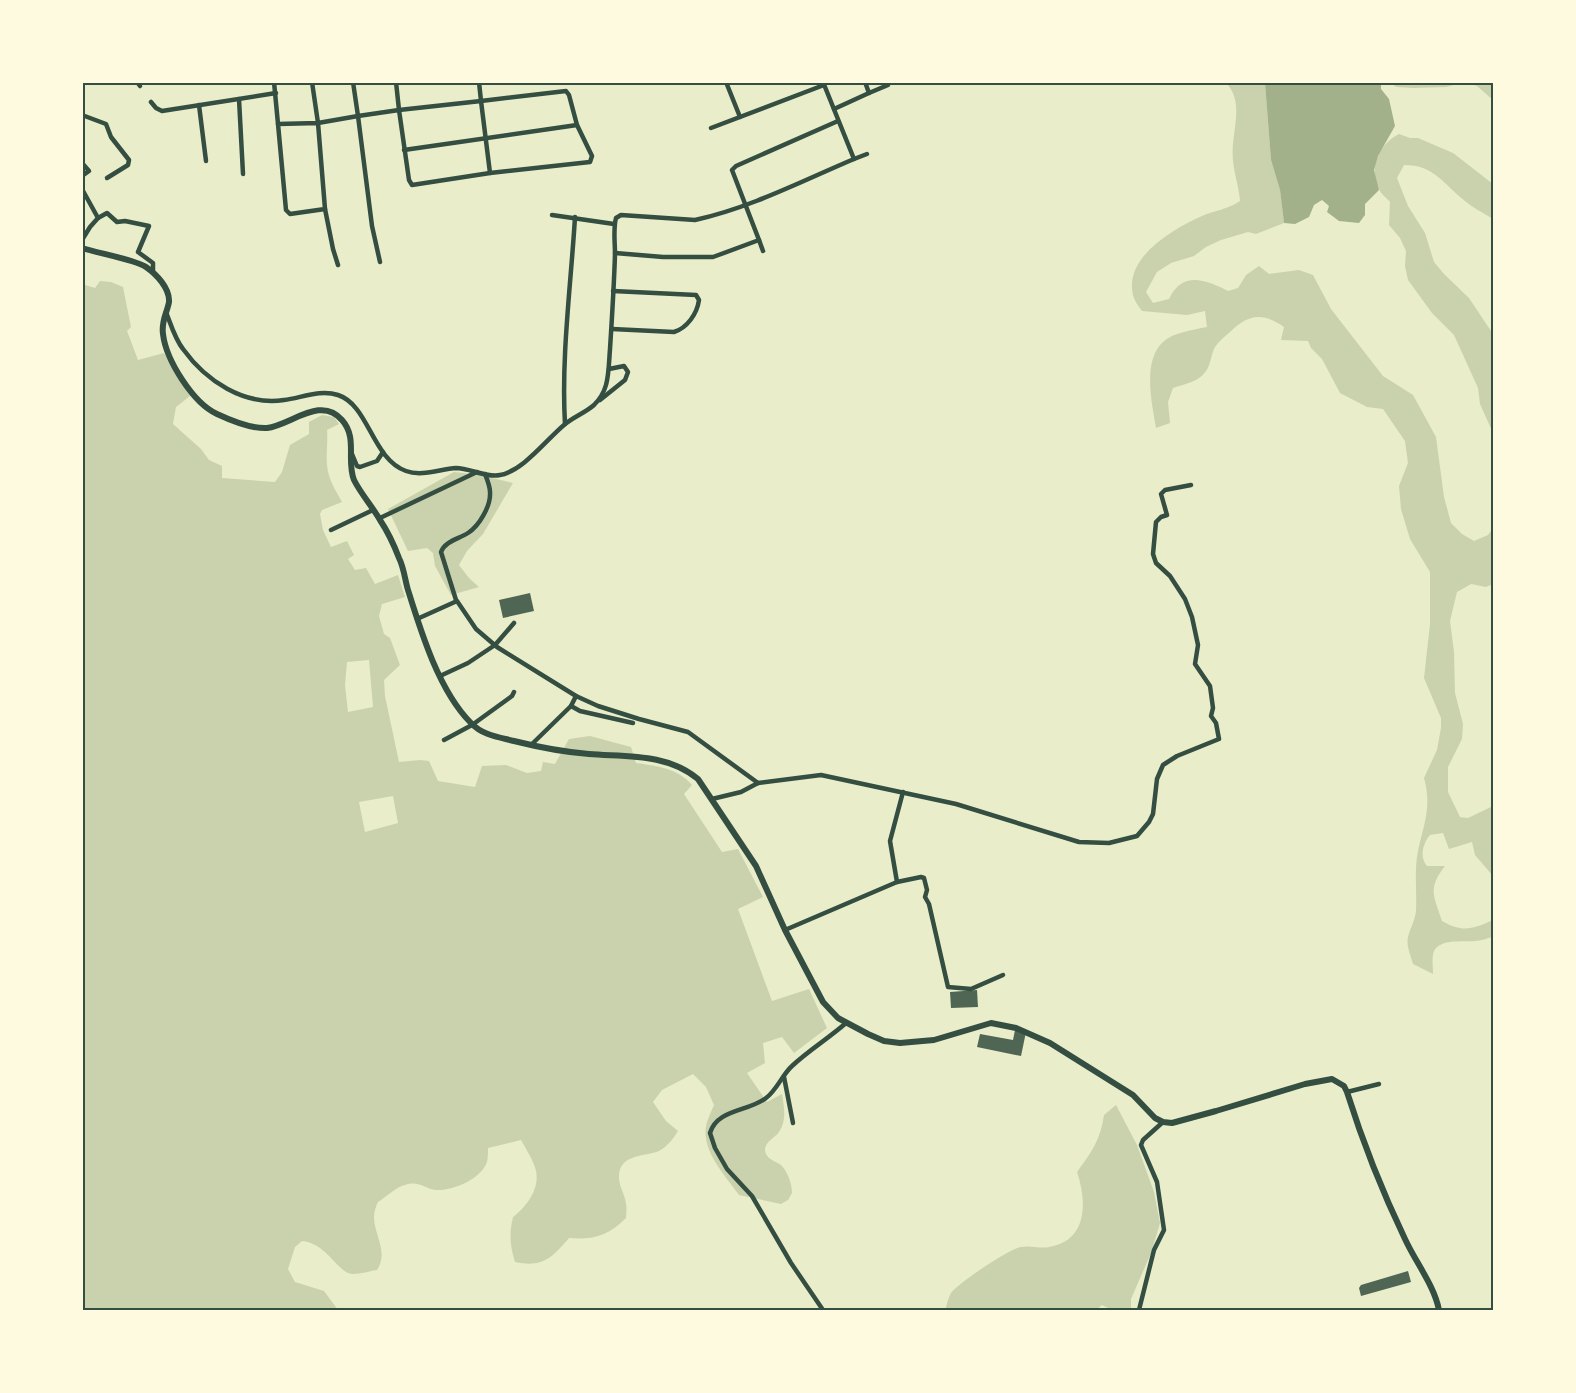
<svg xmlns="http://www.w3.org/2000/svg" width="1576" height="1393" viewBox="0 0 1576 1393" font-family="'Asap Condensed',sans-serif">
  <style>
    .green { fill: #cad2ad; fill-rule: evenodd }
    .water { fill: #a3b18a }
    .building { fill: #4f6655 }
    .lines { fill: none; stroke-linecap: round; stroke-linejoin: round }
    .minor { stroke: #344e41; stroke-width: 4.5 }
    .tertiary { stroke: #344e41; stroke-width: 6 }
    .neatline { fill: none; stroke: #344e41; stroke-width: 2 }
  </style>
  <rect width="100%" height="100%" fill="#e9edc9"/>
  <g class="green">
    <path d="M1226,83H1265L1271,160L1280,190L1284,223L1256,234L1248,232L1221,240L1206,247L1194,256L1171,263L1157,272L1146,292L1153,303L1169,299C1182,271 1205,279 1228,291L1238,288L1246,275L1259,266L1269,274L1299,270L1313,275L1331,309L1383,376L1413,395L1436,437L1444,497L1451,523L1462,534L1474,541L1488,535L1493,528V584L1486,587L1471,584L1457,592L1450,621L1454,652L1455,693L1463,724L1462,739L1448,767V792L1460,817L1468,818L1493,806V876L1475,855L1472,842L1449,849L1443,833L1430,835C1423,843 1419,857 1427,866H1445C1427,889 1434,896 1442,921C1463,933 1473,929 1493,920V937C1487,938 1481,941 1475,941C1463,942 1435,938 1433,955C1432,960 1433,968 1433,974L1413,964C1411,956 1406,946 1408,937C1410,928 1415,921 1416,911C1417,891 1414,870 1418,851C1424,823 1432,807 1424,778L1437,750L1441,728V718L1424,678L1430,624V572L1410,539L1401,509L1399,486L1408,463L1405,441L1383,409L1367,407L1340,393L1322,359L1311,348L1308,341L1281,340L1284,327C1263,312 1248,314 1230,332C1224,337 1217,343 1214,349C1211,356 1210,366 1206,371C1199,382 1184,384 1173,388L1168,402L1170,423L1156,428C1152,404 1142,361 1163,342C1174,332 1193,330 1207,327L1205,311L1187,315L1142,311C1139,307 1134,300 1133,295C1124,257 1173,229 1202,216C1215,210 1227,210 1240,201C1239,187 1234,174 1233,160C1230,134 1246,103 1226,83Z"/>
    <path d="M1389,83H1493V100L1477,86L1469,83H1461L1446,87L1413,88L1397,87Z"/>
    <path d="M1399,134L1410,138H1418L1453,153L1493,184V219C1484,213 1473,208 1465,201C1443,184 1435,165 1404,165L1397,178L1408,206L1425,233L1434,262L1444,274L1469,298L1493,334V433L1480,404L1478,388L1454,335L1432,313L1408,280L1405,266L1406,251L1400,238L1389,225L1390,202C1387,198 1382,195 1380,191C1367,170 1379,144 1399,134Z"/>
    <path d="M100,281L111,282L123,287L131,327L127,331L138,360L164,353L190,396L176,407L173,424L201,449L209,460L222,466V478L275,482L282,472L290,445L309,434V422L322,415L334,417L339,424L327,430C328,442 326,454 327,465C328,479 336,491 342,502L322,510L320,514L323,530L331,547L347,541L354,555L348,559L355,570L366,568L375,584L398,575L405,597L382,604L379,616L384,634L390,638L400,665L384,680L385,696L399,762L420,760L429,761L438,781L475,787L482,766L506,765L527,773L541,771L543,762L555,764L569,739L590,736L631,747L636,763C656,766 678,768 692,785L684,794L722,852L738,849L763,897L738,909L772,1001L809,989L827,1028L794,1053L782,1037L763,1043L765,1063L747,1073L767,1102L782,1094C784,1107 787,1120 779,1132C775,1138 765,1141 765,1150C766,1160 777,1161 782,1166C788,1173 792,1184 792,1193L788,1200L781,1204L739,1195C726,1176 702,1152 706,1127C707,1120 711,1112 714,1105L706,1087L693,1074L662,1090L653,1102L666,1121L678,1131C673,1139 668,1146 659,1151C646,1157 619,1153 619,1177C619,1187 625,1194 626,1204C627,1209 626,1214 626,1218C608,1236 593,1240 569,1238C552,1258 542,1268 515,1262C510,1246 509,1234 513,1217C526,1207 540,1189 536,1171C534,1161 526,1149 521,1140L488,1148C488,1152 488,1158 487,1162C481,1179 453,1191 436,1190C425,1189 419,1180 405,1185C396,1187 386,1197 378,1202C376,1206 374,1212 374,1217C374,1235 389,1252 377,1270C370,1271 361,1274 353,1274C338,1274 327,1243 302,1241L295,1247L288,1269L295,1282L324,1291L338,1310H83L82,284L95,288ZM369,660L373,707L348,712L345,685L347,662ZM393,796L398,823L365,832L359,802Z"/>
    <path d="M454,472L480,475L513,483L483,534L467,551L459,565L469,578L479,587L451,595L435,566L433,553L427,548L408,551L388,509Z"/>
    <path d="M1116,1105L1137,1145L1154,1192L1160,1223L1151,1253L1131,1299V1310H1112L1102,1305L1096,1310H945C947,1305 948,1298 951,1293C957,1284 1010,1248 1021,1247C1030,1245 1040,1249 1049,1247C1088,1241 1087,1201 1077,1172C1091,1153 1101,1139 1104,1115Z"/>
  </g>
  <path class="water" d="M1265,83H1381V89L1389,99L1395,126L1378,156L1374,170L1379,190L1365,204V215L1359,223L1339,221L1327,212L1329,206L1322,200L1314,205L1309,217L1295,224L1284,223L1280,190L1271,160Z"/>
  <g class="building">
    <path d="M530,593L534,611L503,618L499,600Z"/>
    <path d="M977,990L978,1007L951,1008L950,992Z"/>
    <path d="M1015,1030L1026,1032L1021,1056L977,1047L980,1034L1013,1040Z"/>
    <path d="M1408,1271L1411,1282L1361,1296L1359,1288L1361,1285Z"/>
  </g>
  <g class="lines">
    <g class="minor">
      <path d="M137,82L140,86"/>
      <path d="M274,82L278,124"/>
      <path d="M312,82L318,123L278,124L286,210L290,214L325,209L318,123L358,116L372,226L380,262"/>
      <path d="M353,82L358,116L399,110L409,180L412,185L490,173"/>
      <path d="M396,82L399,110L481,101L479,82"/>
      <path d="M726,82L740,117"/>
      <path d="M566,91L569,95L577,125L592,156L590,162L490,173L481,101Z"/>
      <path d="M869,93L888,85"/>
      <path d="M239,99L243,174"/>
      <path d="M151,102L156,108L162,111L276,93"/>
      <path d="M199,105L206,161"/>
      <path d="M834,109L869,93L865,82"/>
      <path d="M82,115L106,124L111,137L129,160L128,165L107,178"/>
      <path d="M711,128L824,85"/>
      <path d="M404,150L577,125"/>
      <path d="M854,159L867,154"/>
      <path d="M82,163L89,171L82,176"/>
      <path d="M82,189L98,218L107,213L117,222L125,221L149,226L138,252L153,263V273"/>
      <path d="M325,209L333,249L338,265"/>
      <path d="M552,215L614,224"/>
      <path d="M82,240L90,227L98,218"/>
      <path d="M759,240L763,251"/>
      <path d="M615,253L663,257H713L759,240L732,170L736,166L838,121"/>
      <path d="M166,312C171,325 175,339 183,349C206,381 244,406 284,400C301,398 320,389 338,395C369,405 372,459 406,471C422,477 440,469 456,468C470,468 486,478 500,475C523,471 546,440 564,425C573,417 585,413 594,405C599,400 604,392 606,385C609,374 609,361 610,349C612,318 614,286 615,254C615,242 613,229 616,218L621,215L695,220C750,208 802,181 854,159L823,82"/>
      <path d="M612,329L674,332C687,328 697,314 699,300L696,295L613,291"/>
      <path d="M600,400L625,380L628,372L624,366L609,369"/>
      <path d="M565,424C561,357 571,284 575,217"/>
      <path d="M352,454L357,466L360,467L377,461L383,452"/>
      <path d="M380,518L477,472"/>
      <path d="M331,530L373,510"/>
      <path d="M456,600L441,552C445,541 459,539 468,533C479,526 491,506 490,492C490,486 487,479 485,474"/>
      <path d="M417,619L457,601L476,629L497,647L576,696L598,706L639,719L688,732L758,783"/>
      <path d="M440,676L468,663L495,645L514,623"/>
      <path d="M576,696L571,706L580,711L633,723"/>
      <path d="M444,740L472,725L512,696L514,692"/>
      <path d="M531,745L571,706"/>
      <path d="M712,799L741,792L758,783L821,775L956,804L1079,842L1109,843L1137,836L1149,822L1153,814L1157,779L1163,765L1177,756L1219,739L1216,723L1211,716L1213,708L1210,686L1195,664L1198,645L1192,617L1185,599L1170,576L1156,563L1153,554L1156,522L1161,517L1167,515L1161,494L1165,490L1191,485"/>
      <path d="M897,882L890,841L903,792"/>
      <path d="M785,930L897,882L921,877L924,878L927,890L925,897L929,904L948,987L971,989L1003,975"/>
      <path d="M784,1077L793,1123"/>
      <path d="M1347,1092L1379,1084"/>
      <path d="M823,1310L791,1263L752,1196L727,1169L715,1148L710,1133C717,1109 748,1112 766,1098C777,1090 782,1075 792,1066C809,1050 829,1038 846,1023"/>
      <path d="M1139,1310L1154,1250L1164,1230L1157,1182L1141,1145L1143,1140L1163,1122"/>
    </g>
    <path class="tertiary" d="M82,248C97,253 136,260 146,267C156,274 170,288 169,302C167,313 161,321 163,334C166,360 193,403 217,414C232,421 251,429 267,428C291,425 321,395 342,420C358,438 346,460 354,480C361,494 372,506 380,520C388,532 394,545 399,558C404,568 405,580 408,590C421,632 439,691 471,723C482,735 498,737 514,741C538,747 563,752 589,754C626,757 667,753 698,779L756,866L785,930L823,1002L838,1018L868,1034L884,1041L900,1043L934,1040L991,1023L1016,1028L1050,1043L1133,1095L1155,1118L1163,1122L1172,1123L1216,1111L1305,1084L1332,1079L1344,1086L1347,1092C1363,1143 1382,1191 1405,1239C1416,1263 1434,1285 1439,1310"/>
  </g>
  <rect width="1576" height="1393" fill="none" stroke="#fefae0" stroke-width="168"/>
  <rect x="84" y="84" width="1408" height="1225" class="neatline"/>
</svg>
